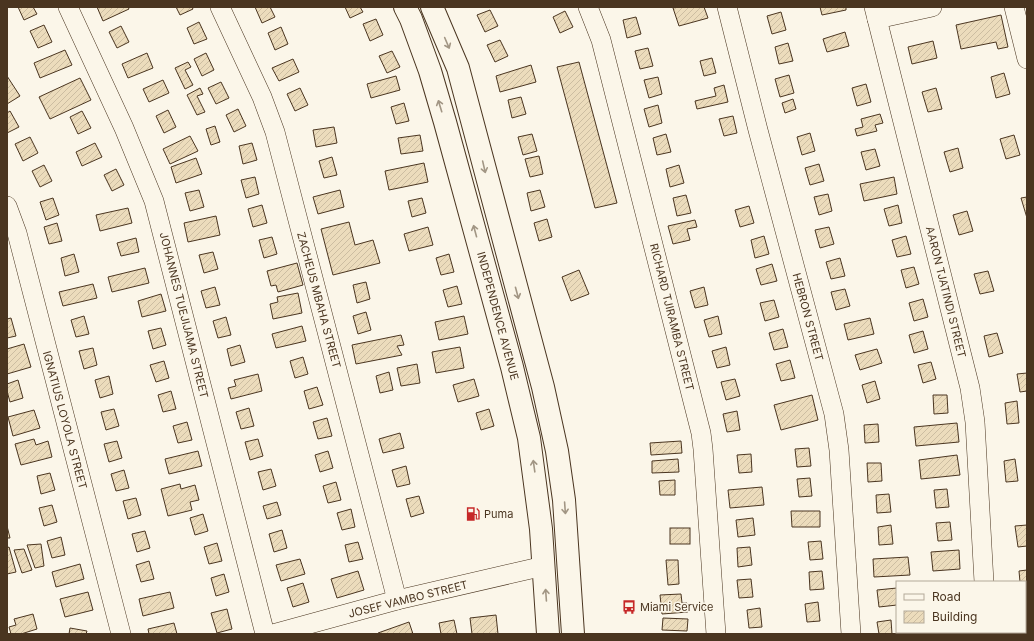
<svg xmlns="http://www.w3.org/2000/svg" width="1034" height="641" viewBox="0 0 1034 641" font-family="Inter,sans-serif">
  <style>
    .building { fill: url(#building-hatch); stroke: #4a3520 }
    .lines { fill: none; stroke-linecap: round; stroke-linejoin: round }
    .minor-casing { stroke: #4a3520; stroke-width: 20 }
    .major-casing { stroke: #4a3520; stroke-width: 24 }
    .minor { stroke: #fbf6e9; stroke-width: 19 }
    .major { stroke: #fbf6e9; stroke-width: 22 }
    .oneway { stroke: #a29684 }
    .labels { text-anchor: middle; stroke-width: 3; stroke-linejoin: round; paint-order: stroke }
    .street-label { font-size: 11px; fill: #4a3520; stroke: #fbf6e9 }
    .poi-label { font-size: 11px; fill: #4a3520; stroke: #fbf6e9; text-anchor: start }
  </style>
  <defs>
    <pattern id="building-hatch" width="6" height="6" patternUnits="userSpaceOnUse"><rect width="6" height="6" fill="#ecdcbc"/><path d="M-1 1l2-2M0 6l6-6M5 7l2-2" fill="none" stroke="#ccbda1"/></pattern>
  </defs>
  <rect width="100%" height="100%" fill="#fbf6e9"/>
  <g class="building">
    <path d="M18,7H33L37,14L24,20Z"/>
    <path d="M97,7H128L129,9L103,21Z"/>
    <path d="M176,7H192L193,9L180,15Z"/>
    <path d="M255,7H270L275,17L262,23Z"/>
    <path d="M345,7H360L363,12L350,18Z"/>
    <path d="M677,7H704L708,18L679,26L673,8Z"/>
    <path d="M820,7H846V10L822,15Z"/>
    <path d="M490,10L498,26L485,32L477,15Z"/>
    <path d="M565,11L573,27L560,33L553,17Z"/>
    <path d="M781,12L786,30L772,34L767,16Z"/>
    <path d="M1001,15L1008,47L998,49L996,42L961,49L956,25Z"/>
    <path d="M636,17L641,34L627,38L623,20Z"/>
    <path d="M376,19L383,35L370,41L363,24Z"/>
    <path d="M199,22L207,39L194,44L187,28Z"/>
    <path d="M44,25L52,42L38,48L30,31Z"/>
    <path d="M121,26L129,42L117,48L109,32Z"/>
    <path d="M281,27L288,44L275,50L268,33Z"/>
    <path d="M845,32L849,46L827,52L823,39Z"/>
    <path d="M500,40L508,56L495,62L487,45Z"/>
    <path d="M933,41L937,58L912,64L908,47Z"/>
    <path d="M788,43L793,61L779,64L775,47Z"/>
    <path d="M648,48L653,66L640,69L635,51Z"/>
    <path d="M65,50L72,65L40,78L34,63Z"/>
    <path d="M392,51L400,67L387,73L379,56Z"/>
    <path d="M147,53L153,68L128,78L122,64Z"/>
    <path d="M206,53L214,70L202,76L194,59Z"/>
    <path d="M712,58L716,73L704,76L700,61Z"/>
    <path d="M293,59L299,72L279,81L272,68Z"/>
    <path d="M188,62L191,67L185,70L193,85L185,89L175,68Z"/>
    <path d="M579,62L617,203L595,208L557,67Z"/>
    <path d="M531,65L536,82L500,92L496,76Z"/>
    <path d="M1004,73L1010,94L996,98L991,77Z"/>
    <path d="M789,75L794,93L780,97L775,79Z"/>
    <path d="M7,76L20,96L7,104Z"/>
    <path d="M396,76L400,90L371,98L367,84Z"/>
    <path d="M658,77L662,94L649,98L644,80Z"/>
    <path d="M80,78L91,100L50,119L39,97Z"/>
    <path d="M163,80L169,93L149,102L143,89Z"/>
    <path d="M221,82L229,98L216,104L208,88Z"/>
    <path d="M866,84L871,102L857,106L852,88Z"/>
    <path d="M724,85L728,102L697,109L695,101L716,96L714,88Z"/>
    <path d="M200,88L203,94L197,96L205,112L197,115L187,95Z"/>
    <path d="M300,88L308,105L295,111L287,94Z"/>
    <path d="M936,88L942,109L928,112L922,92Z"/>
    <path d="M521,97L526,114L512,118L508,100Z"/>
    <path d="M793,99L796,109L785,113L782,103Z"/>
    <path d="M404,103L409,121L396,124L391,107Z"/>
    <path d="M658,105L662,123L649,127L644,109Z"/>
    <path d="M238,109L246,126L234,132L226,115Z"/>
    <path d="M168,110L176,127L164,133L156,116Z"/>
    <path d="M10,111L19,127L7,133V113Z"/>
    <path d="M82,111L91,128L78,134L70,117Z"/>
    <path d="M880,114L883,123L875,125L877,131L857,136L855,129L863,127L861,119Z"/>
    <path d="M733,116L737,133L724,136L719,119Z"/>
    <path d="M215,126L220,142L211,145L206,129Z"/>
    <path d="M334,127L337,143L316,147L313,130Z"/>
    <path d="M810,133L815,151L802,155L797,137Z"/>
    <path d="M532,134L537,151L523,155L518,137Z"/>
    <path d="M666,134L671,152L657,155L653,138Z"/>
    <path d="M420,135L423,151L401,154L398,138Z"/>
    <path d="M1014,135L1020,155L1006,159L1000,139Z"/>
    <path d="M190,136L198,151L170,164L163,149Z"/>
    <path d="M30,137L38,153L23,161L15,144Z"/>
    <path d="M95,143L102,157L82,166L76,152Z"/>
    <path d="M252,143L257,160L243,164L239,146Z"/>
    <path d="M958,148L963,168L950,172L944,152Z"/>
    <path d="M875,149L880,166L866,170L861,152Z"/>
    <path d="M539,156L543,174L530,177L525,159Z"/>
    <path d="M332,157L337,175L324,178L319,161Z"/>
    <path d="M196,158L202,174L176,183L171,167Z"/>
    <path d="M424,163L428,182L389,190L385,171Z"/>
    <path d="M819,164L824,181L810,185L805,168Z"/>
    <path d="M44,165L52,181L40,187L32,171Z"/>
    <path d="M679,165L684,183L670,187L666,169Z"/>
    <path d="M116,169L124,185L112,191L104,175Z"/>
    <path d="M255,177L259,194L246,198L241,180Z"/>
    <path d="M894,177L897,194L864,201L860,184Z"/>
    <path d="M199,190L204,207L190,211L185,193Z"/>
    <path d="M340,190L344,207L318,214L313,197Z"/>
    <path d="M540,190L545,207L531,211L527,193Z"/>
    <path d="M828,194L832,211L819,215L814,197Z"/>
    <path d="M686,195L691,213L677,216L673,198Z"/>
    <path d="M1027,197V218L1021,198Z"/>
    <path d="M53,198L59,215L46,220L40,202Z"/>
    <path d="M422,198L426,213L412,217L408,201Z"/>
    <path d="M262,205L267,223L253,227L248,209Z"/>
    <path d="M898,205L902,223L889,226L884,209Z"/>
    <path d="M749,206L754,223L740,227L735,210Z"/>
    <path d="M128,208L132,223L100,231L96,215Z"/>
    <path d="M967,211L973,231L959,235L953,215Z"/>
    <path d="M216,216L220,235L188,242L184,223Z"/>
    <path d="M547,219L552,237L539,241L534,223Z"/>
    <path d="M695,220L697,227L687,229L690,240L673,244L668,226Z"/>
    <path d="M349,222L355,245L373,240L380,263L333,275L321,229Z"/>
    <path d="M57,223L62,241L49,244L44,227Z"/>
    <path d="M428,227L433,245L409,251L404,234Z"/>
    <path d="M829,227L834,244L820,248L815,230Z"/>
    <path d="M764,236L769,254L755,258L751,240Z"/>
    <path d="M906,236L911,254L897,257L892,240Z"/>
    <path d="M272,237L277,254L264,258L259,240Z"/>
    <path d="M136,238L139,252L121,256L117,243Z"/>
    <path d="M213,252L218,269L204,273L199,255Z"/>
    <path d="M74,254L79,272L65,276L61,258Z"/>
    <path d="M449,254L454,272L441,275L436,258Z"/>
    <path d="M840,258L845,276L831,279L826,262Z"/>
    <path d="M297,263L303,285L278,292L276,285L271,286L267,271Z"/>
    <path d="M772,264L777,281L761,285L756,269Z"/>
    <path d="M914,267L919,284L906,288L901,270Z"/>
    <path d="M145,268L149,283L112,292L108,277Z"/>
    <path d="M579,270L589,294L571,301L562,277Z"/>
    <path d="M988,271L994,291L980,294L974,274Z"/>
    <path d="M366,282L370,299L357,303L353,285Z"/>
    <path d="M93,284L97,298L63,306L59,292Z"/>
    <path d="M457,286L462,304L448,307L443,290Z"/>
    <path d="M215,287L220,305L206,308L201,291Z"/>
    <path d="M704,287L708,305L695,308L690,291Z"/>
    <path d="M845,289L850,306L836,310L831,292Z"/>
    <path d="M298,293L302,313L273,319L270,304L278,302L277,297Z"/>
    <path d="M161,294L166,311L142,317L138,301Z"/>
    <path d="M923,299L928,317L914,321L909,303Z"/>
    <path d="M774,300L779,317L765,321L760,303Z"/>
    <path d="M366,312L371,330L358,334L353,316Z"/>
    <path d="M84,316L89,334L76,337L71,320Z"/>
    <path d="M464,316L468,334L439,340L435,322Z"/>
    <path d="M718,316L722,334L709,337L704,320Z"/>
    <path d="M226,317L231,335L218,338L213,321Z"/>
    <path d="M11,318L16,336L7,338V319Z"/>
    <path d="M870,318L874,334L848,340L844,324Z"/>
    <path d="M302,326L306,341L276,348L272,334Z"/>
    <path d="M161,328L166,345L153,349L148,331Z"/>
    <path d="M783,329L788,347L774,350L769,333Z"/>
    <path d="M923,331L928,349L914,353L909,335Z"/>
    <path d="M997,333L1003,353L989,357L984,336Z"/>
    <path d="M401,335L404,345L397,346L402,355L356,364L352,345Z"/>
    <path d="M24,344L31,367L7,374V349Z"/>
    <path d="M240,345L245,362L231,366L227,349Z"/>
    <path d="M460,347L464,368L436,373L432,352Z"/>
    <path d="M726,347L730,365L717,368L712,351Z"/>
    <path d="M93,348L97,365L84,369L79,351Z"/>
    <path d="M877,349L882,363L860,370L855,355Z"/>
    <path d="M303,357L308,374L295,378L290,361Z"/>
    <path d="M790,360L795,378L781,381L776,364Z"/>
    <path d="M164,361L169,378L156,382L150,365Z"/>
    <path d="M931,362L936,379L923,383L918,365Z"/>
    <path d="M417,364L420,383L401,386L397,368Z"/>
    <path d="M389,372L393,390L380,393L376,376Z"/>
    <path d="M1027,373V391L1020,392L1017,374Z"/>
    <path d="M258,374L262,391L231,399L228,388L236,386L234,380Z"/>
    <path d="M109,376L113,394L100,398L95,380Z"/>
    <path d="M474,379L479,396L458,402L453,385Z"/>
    <path d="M735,379L740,396L726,400L721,382Z"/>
    <path d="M18,380L23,398L10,402L7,391V384Z"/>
    <path d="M875,381L880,399L867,403L862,385Z"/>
    <path d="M317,387L323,405L309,409L304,391Z"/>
    <path d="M171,391L176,409L163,412L158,395Z"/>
    <path d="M812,395L818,420L781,430L774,405Z"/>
    <path d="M933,395H947L948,413L934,414Z"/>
    <path d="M1017,401L1019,423L1007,424L1005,403Z"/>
    <path d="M249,408L254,426L241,429L236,412Z"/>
    <path d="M114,409L119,426L106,430L101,412Z"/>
    <path d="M489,409L494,426L481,430L476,413Z"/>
    <path d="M34,410L40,428L13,436L8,417Z"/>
    <path d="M737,411L740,430L727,432L723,414Z"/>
    <path d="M327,418L332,436L318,439L313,422Z"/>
    <path d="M187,422L192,440L178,443L173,426Z"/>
    <path d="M957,423L959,442L916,446L914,427Z"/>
    <path d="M878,424L879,442L865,443L864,425Z"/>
    <path d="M400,433L404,448L383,453L379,439Z"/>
    <path d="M34,439L36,445L48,441L52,457L21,465L15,444Z"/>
    <path d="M258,439L263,456L250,460L245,442Z"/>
    <path d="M117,441L122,458L109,462L104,444Z"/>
    <path d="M681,441L682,453L651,455L650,443Z"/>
    <path d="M809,448L811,466L797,467L795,449Z"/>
    <path d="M198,451L202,466L169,474L165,459Z"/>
    <path d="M328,451L333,468L320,472L315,455Z"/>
    <path d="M751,454L752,472L739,473L737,455Z"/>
    <path d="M957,455L960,475L921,479L919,460Z"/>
    <path d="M678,459L679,472L652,473V461Z"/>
    <path d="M1015,459L1018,481L1006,482L1004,461Z"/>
    <path d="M867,463H881L882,481L868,482Z"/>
    <path d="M406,466L410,484L397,487L392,470Z"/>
    <path d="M271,469L276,486L263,490L258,472Z"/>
    <path d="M124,470L129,488L116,491L111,474Z"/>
    <path d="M50,473L55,490L41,494L37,476Z"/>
    <path d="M810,478L812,496L799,497L797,479Z"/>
    <path d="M675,480V495H660L659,481Z"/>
    <path d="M336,482L341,500L328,503L323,486Z"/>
    <path d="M180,484L181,489L195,485L199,500L190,502L192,510L168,516L161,489Z"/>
    <path d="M762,487L764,505L730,508L728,490Z"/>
    <path d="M947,489L949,507L936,508L934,490Z"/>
    <path d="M889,494L891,512L877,513L876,495Z"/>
    <path d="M419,496L424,513L411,517L406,499Z"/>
    <path d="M136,498L141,515L128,519L123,501Z"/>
    <path d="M277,502L281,515L267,519L263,506Z"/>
    <path d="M52,505L57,522L44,526L39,508Z"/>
    <path d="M351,509L355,527L342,530L337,513Z"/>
    <path d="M791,511H820V527H792Z"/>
    <path d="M203,514L208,531L195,535L190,518Z"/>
    <path d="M753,518L755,535L738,537L736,520Z"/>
    <path d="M950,522L952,540L938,541L936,523Z"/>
    <path d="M891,525L893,544L879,545L878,527Z"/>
    <path d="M1027,525V546L1018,547L1015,526Z"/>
    <path d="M7,526L10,538H7Z"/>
    <rect x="670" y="528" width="20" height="16"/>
    <path d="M282,530L287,548L274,552L269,534Z"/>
    <path d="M145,531L150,548L137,552L132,534Z"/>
    <path d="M61,537L65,555L52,558L47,541Z"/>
    <path d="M821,541L823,559L810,560L808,542Z"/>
    <path d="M358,542L363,559L349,562L345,545Z"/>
    <path d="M217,543L222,561L209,564L204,547Z"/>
    <path d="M41,544L44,566L35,568L27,545Z"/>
    <path d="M9,547L16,572L7,574V548Z"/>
    <path d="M750,547L752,565L738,567L737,548Z"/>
    <path d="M24,549L32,570L22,573L14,550Z"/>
    <path d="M959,550L960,569L933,571L931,552Z"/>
    <path d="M908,557L910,575L874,577L873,559Z"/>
    <path d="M300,559L305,574L281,581L276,565Z"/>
    <path d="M666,560H678L679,584L668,585Z"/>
    <path d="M149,561L154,579L141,582L136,565Z"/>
    <path d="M80,564L84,579L56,587L52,572Z"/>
    <path d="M1027,570V592H1025V582H1020L1019,571Z"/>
    <path d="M358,571L364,590L337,598L331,579Z"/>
    <path d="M822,571L824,589L810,590L809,572Z"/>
    <path d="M224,574L229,592L216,596L211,578Z"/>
    <path d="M751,579L753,597L739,598L737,580Z"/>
    <path d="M303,583L309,602L293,607L287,588Z"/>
    <path d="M897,588V605L879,607L877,590Z"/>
    <path d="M88,592L93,610L65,617L60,599Z"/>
    <path d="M170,592L174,608L143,616L139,599Z"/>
    <path d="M681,594L682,603H687L688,612L662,614L660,595Z"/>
    <path d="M818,602L820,621L807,622L805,604Z"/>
    <path d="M760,608L762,627L749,628L747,610Z"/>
    <path d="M1027,608V618L1025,616V610Z"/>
    <path d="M227,609L232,629L217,633L211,613Z"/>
    <path d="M33,614L37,629L21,634H11L9,627L16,625L14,619Z"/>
    <path d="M496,615L498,634H472L470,618Z"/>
    <path d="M663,618L688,619L687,631L662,630Z"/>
    <path d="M454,620L457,634H441L439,623Z"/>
    <path d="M891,620L892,634H879L877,622Z"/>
    <path d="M409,622L413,634H379L378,633Z"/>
    <path d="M174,623L177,634H149L148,629Z"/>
    <path d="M70,628L87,631L86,634H69Z"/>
  </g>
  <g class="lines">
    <defs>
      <g id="minor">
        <path d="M68,7L124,128L154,201L265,634"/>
        <path d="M220,7L262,97L275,132L397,600"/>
        <path d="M588,7L601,40L701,433L703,449L716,634"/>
        <path d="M727,7L758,130L834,414L839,450L851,634"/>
        <path d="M874,7L970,388L975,422L984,582"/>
        <path d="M1014,7L1027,59"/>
        <path d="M877,19L932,7"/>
        <path d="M7,206L17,233L121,634"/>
        <path d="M987,632V634"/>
        <path d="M273,634L397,600L544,566"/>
      </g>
      <g id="major">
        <path d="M405,7L411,19L430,71L445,122L512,367L529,438L541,529L548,634"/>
        <path d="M432,7L458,68L543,387L557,451L564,500L573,634"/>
      </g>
    </defs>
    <use href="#minor" class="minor-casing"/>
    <use href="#major" class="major-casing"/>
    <use href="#minor" class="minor"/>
    <use href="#major" class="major"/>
  </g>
  <defs><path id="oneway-shaft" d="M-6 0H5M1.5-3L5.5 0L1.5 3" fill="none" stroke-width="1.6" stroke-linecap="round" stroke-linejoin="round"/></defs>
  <g class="oneway">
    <use href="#oneway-shaft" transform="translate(447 43) rotate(67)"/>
    <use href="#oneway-shaft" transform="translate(440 106) rotate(-107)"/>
    <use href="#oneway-shaft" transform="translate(484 167) rotate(77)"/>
    <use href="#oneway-shaft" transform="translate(475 231) rotate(-105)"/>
    <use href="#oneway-shaft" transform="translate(517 293) rotate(75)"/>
    <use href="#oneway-shaft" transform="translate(534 466) rotate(-98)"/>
    <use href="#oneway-shaft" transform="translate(565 508) rotate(86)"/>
    <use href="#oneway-shaft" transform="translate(546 595) rotate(-94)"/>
  </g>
  <defs>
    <symbol id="fuel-bare" viewBox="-9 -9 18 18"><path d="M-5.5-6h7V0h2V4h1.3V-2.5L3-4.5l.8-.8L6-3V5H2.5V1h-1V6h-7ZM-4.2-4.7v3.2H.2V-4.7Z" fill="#c62828" stroke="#fbf6e9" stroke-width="2.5" paint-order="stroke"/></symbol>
    <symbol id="bus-bare" viewBox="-9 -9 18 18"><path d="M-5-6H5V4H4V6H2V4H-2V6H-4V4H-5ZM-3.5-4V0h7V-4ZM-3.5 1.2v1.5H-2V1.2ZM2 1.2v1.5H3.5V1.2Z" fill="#c62828" stroke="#fbf6e9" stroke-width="2.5" paint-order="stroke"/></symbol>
  </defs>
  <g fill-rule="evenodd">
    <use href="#fuel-bare" x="463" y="504" width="20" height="20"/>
    <use href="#bus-bare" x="619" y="597" width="20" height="20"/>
  </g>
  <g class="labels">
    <g class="street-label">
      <text transform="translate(946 292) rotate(76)" y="4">AARON TJATINDI STREET</text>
      <text transform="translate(319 300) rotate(75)" y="4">ZACHEUS MBAHA STREET</text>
      <text transform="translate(184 315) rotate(76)" y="4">JOHANNES TUEJIJAMA STREET</text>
      <text transform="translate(498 316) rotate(75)" y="4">INDEPENDENCE AVENUE</text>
      <text transform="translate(672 317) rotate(76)" y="4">RICHARD TJIRAMBA STREET</text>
      <text transform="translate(808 317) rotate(75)" y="4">HEBRON STREET</text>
      <text transform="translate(65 420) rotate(75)" y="4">IGNATIUS LOYOLA STREET</text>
      <text transform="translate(408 599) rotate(-14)" y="4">JOSEF VAMBO STREET</text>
    </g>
    <g class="poi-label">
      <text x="484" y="518">Puma</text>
      <text x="640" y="611">Miami Service</text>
    </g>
  </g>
  <rect width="1034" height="641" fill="none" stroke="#4a3520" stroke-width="16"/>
  <rect x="896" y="581" width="130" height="52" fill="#fbf6e9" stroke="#b4a999"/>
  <rect x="904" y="594" width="20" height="6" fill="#fbf6e9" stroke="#b4a999"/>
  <text x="932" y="601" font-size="12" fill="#4a3520">Road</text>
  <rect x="904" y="611" width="20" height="12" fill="url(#building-hatch)" stroke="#b4a999"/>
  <text x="932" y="621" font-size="12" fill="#4a3520">Building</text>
</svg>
